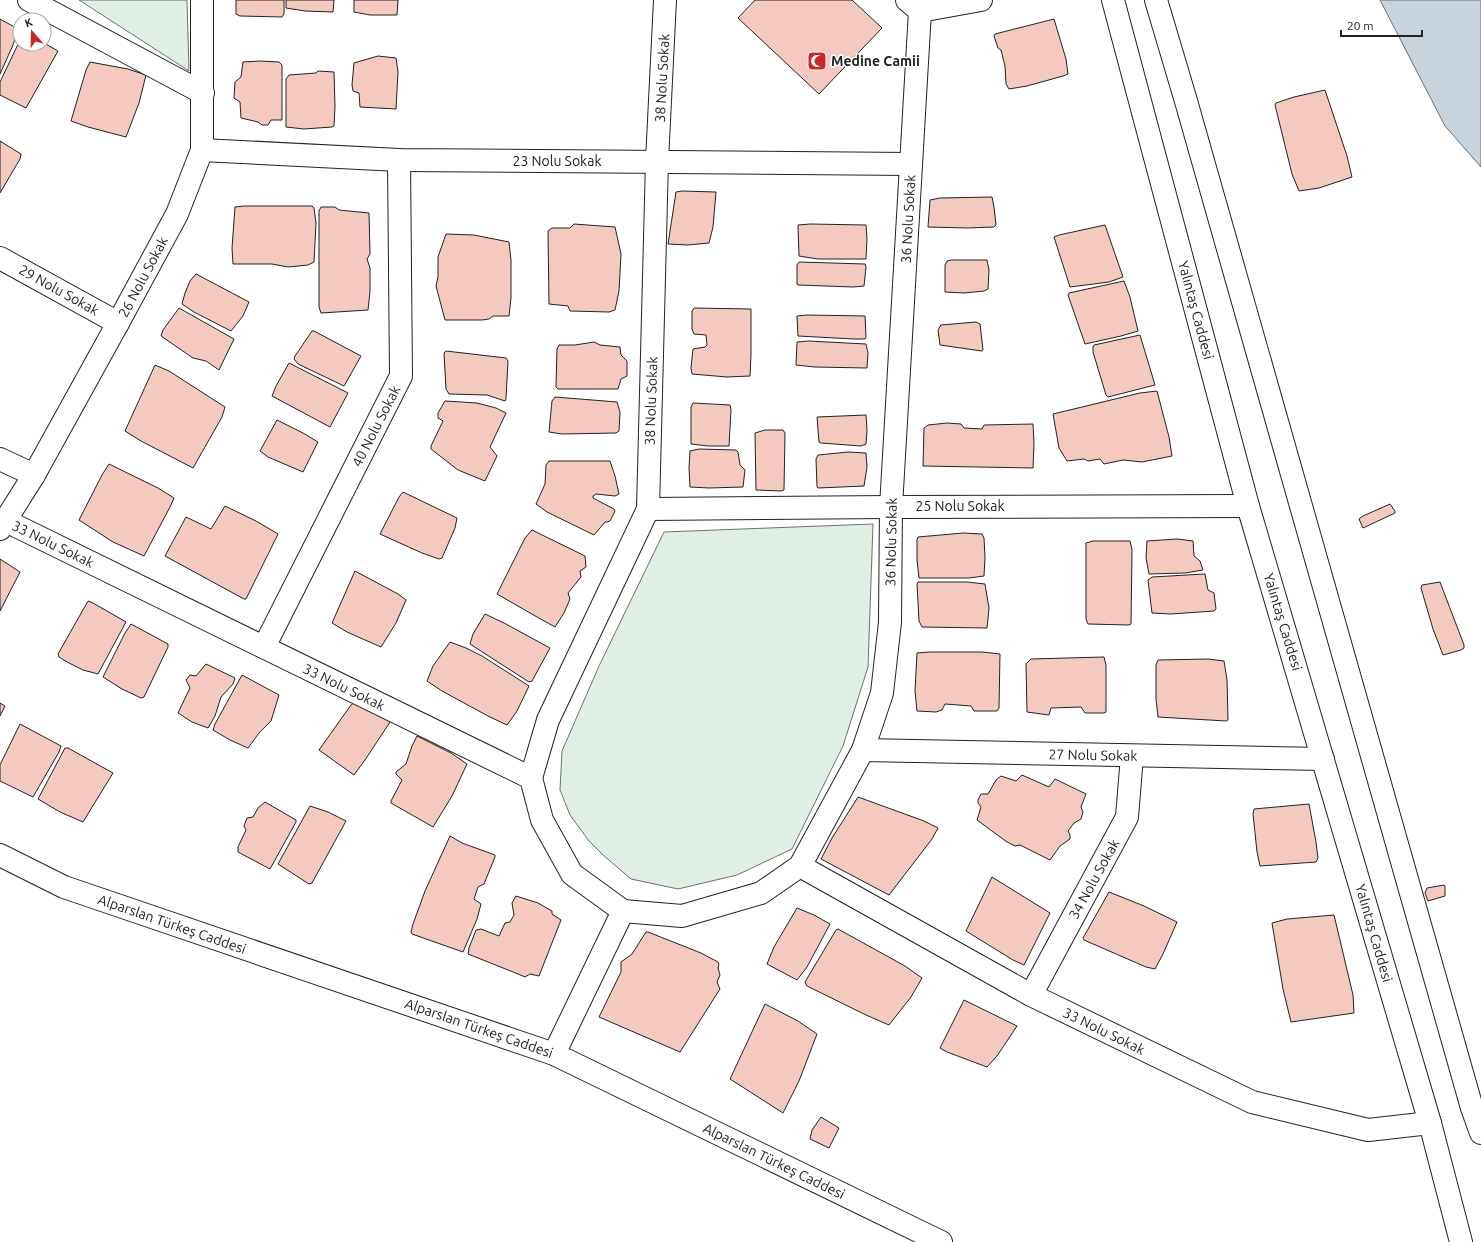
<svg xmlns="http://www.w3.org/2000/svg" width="1481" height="1242" viewBox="0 0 1481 1242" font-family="Ubuntu,sans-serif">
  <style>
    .green { fill: #e0efe3; stroke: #6f6f6f }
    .water { fill: #c7d3dd; stroke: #6f6f6f }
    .building { fill: #f3c9c0; stroke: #222 }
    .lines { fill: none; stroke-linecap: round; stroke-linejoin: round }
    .minor-casing { stroke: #222; stroke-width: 24 }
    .tertiary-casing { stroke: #222; stroke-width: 24 }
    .secondary-casing { stroke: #222; stroke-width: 24 }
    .minor { stroke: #fff; stroke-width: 22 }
    .tertiary { stroke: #fff; stroke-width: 22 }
    .secondary { stroke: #fff; stroke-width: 22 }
    .labels { text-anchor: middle; stroke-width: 3; stroke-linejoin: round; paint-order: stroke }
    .poi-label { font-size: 14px; font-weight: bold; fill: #222; stroke: #fff; text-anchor: start }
    .street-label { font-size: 14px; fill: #222; stroke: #fff }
  </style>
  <rect width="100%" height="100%" fill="#fff"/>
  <g class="green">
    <path d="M79,0H187L189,71Z"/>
    <path d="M873,524L868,667L843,746L792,849L737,875L678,889L631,879L603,855L589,841L570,815L560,790L562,751L599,666L664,532Z"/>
  </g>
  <path class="water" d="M1380,0H1481V167L1445,126Z"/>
  <g class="building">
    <path d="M236,0H284V14L282,17L240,16L236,14Z"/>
    <path d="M286,0H334L333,12L305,11L286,8Z"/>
    <path d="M354,0H398L397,15H370L354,12Z"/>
    <path d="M755,0H852L882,28L819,94L738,18Z"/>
    <path d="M0,19L18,29L13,45L0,74Z"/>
    <path d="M1054,19L1066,59L1068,74L1063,76L1027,86L1009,89L1006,84L1005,66L1001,50L998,48L994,36L995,34Z"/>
    <path d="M20,40V44L44,43L58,51L26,108L0,95V82Z"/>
    <path d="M378,56L396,58L398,72L396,109L360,107L359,93L353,91L352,85L354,63Z"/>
    <path d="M260,61L279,62L282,65V120H271L268,125H262L258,122L241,118L240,102L234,98L235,82L241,77L243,62Z"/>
    <path d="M90,62L128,69L146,75L139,103L126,137L88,127L71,121L86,70Z"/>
    <path d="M318,71L334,72L335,107L334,126L332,127L304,129L286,127V79L289,75L316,73Z"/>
    <path d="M1325,90L1347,156L1352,177L1319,188L1299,191L1292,174L1275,105L1276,103L1294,97Z"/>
    <path d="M0,141L21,154L20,159L0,193Z"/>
    <path d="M682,191L716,192L713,227L709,243L688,245L668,244L676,192Z"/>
    <path d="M992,197L994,207L996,225L994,227L967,228L928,227L930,200L940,198Z"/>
    <path d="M244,206H312L314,208L316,223L314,262L308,265L288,267L272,264H233L232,248L235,207Z"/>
    <path d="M321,207H335L339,210L369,213L370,254L367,259L370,268V291L368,310L321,313L319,307V211Z"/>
    <path d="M574,224L615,227L621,254L619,291L615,310L609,312L570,311L568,306L549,304L548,231L552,228H570Z"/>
    <path d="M810,224L866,225L867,239L866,259H818L799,256L798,225Z"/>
    <path d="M1105,225L1123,277L1109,282L1070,287L1054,237L1059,235Z"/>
    <path d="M446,234L474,235L509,242L511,260V298L509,316H493L489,319L482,320H445L436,286L438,277V257Z"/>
    <path d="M951,260H987L989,270L988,289L984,291L964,293L945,292V265L947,261Z"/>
    <path d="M799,262L865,264L866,267L864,286L853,287L798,285L797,284V265Z"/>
    <path d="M196,274L249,302L243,316L231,331L194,312L182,304L185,293L190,281Z"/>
    <path d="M1124,281L1130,297L1138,331L1121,336L1085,344L1068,295L1069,293Z"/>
    <path d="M179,308L234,339L219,370L206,361L193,358L161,336L163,330Z"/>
    <path d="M694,308L751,309V355L750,376L727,377L692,374L691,368L693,349L705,347L707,345L706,335L694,334L692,329V311Z"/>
    <path d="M807,315L865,316L866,337L865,339H854L798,336L797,316Z"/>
    <path d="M976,322L980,324L983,350L982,351L940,345L938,330L941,325Z"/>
    <path d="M312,331H314L361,356L344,386L298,364L294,359L295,356Z"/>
    <path d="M1140,335L1155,385L1108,397L1106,395L1093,352V347L1094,345Z"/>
    <path d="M809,341L866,344L868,353L867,368L815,367L796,365L797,342Z"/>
    <path d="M594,342L600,345L620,347L621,355L627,361V376L621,379L618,389H558L556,387L557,349L559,345H575Z"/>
    <path d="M446,351L506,358L508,361L506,399L505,401L487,395L449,394L446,389L444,353Z"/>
    <path d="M289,363L348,393L330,427L272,396L276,386Z"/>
    <path d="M155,365L169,371L225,407L222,417L193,468L141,441L125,431Z"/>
    <path d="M1157,391L1169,437L1172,456L1142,462L1123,460L1104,464L1100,459L1088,461L1084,459L1067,461L1059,448L1053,414L1140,393Z"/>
    <path d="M555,397L617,402L620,412L619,431L616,433L562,434L549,432L552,401Z"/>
    <path d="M445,401L477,403L496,408L506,413L490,447L497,456L485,481L458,470L431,449V446L443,421L438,418V413Z"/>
    <path d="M693,403L730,405L731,410L729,446H708L691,444V407Z"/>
    <path d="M866,415L867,430L866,444L861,446L821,443L819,442L817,417Z"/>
    <path d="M277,420L303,433L318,442L303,472L268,457L260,451Z"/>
    <path d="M947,423L961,424L964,428L982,429L984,425L1033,424L1034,443L1033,468L923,466L924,428L928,425Z"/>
    <path d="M765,430H783L785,433L784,490L781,491L756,490L755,433Z"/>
    <path d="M699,449L736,450L738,452L740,465L745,470L743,487L709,488L690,487L689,468L690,451Z"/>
    <path d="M848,452L866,453L867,467L864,486L818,488L817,487L816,459L818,455Z"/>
    <path d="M549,461H610L615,476L619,494L615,496L596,494L593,496V498L614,509L615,511L610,521L607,522H605L594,535L547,512L536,504L545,484L546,465Z"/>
    <path d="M109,464L158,488L174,498L170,507L144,556L113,542L79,520L102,475Z"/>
    <path d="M403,492L457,518L455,528L442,558L439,559L422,553L380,534L399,497Z"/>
    <path d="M1390,504L1395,511V513L1363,528L1359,519L1363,516Z"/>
    <path d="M225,506L256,521L278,534L246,599H244L165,556L186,517L211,529Z"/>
    <path d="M532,530L585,556L586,567L580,571L581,577L568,593L570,599L564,613L555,627L537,617L497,594L525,538Z"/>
    <path d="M963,533L982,534L984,538L985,557L984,576L969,578H919L917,560V540L918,537Z"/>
    <path d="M1177,539L1193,541L1194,556L1200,561L1203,570L1185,573L1149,574L1146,558L1147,541Z"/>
    <path d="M1093,541H1130L1132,550L1131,624L1128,625L1088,624L1086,619V543Z"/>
    <path d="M0,559L20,572L0,611Z"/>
    <path d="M355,571L398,594L406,600L396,623L381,647L347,632L332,623Z"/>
    <path d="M1205,574L1208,590L1214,593L1216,609L1214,611L1171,614L1152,613L1148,580L1152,577Z"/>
    <path d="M918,582H967L985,584L989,608L987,628L922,627L919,621L917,584Z"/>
    <path d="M1440,582L1464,645V648L1461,650L1443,655L1433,629L1421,588L1422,585Z"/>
    <path d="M88,601L93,603L126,622L98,674L83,670L67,662L59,657L58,654Z"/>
    <path d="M485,614L504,623L550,648L532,681L529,682L470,644L473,634Z"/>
    <path d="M131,624L168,644V647L144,697L141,698L122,689L103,677L125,633Z"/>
    <path d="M450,642L466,648L482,656L529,686L517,711L507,725L488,716L442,691L427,681L433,666Z"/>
    <path d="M929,652H982L1000,654L999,708L997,711H974L971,706L945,704L942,710L936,712L917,711L915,691L917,653Z"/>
    <path d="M1104,657L1106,665V712L1104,713H1085L1081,707L1051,708L1049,715L1027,712L1026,664L1031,659Z"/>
    <path d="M1208,659L1224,661L1227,680L1228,720L1226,721L1158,717L1156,699V665L1158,660Z"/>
    <path d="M206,664L235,678L233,684L221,697L215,716L208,728L192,722L178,713L190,688L186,680L190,675L196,676Z"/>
    <path d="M242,675L279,695L271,721L259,733L248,748L230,740L213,730L215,724Z"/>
    <path d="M358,700L392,719L365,760L354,775L319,750L351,705Z"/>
    <path d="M0,703L5,706L0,716Z"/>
    <path d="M20,724L61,746L59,752L33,797L0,781V765Z"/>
    <path d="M417,736L451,753L467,764L452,796L433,827L391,803V801L402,780L396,774V772L406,764L412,746Z"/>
    <path d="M65,748H68L113,773L83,822L60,812L38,799Z"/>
    <path d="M1022,775L1049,787L1055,779L1086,794L1081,807L1083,812L1081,819L1074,823L1068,831L1070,835V839L1060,846L1050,860L1020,845L1015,846L1007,842L977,820L981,807L978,803V800L981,794H988L996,780L1001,776L1016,781Z"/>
    <path d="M858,797L924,821L938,828L932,839L889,895L821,859L832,838Z"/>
    <path d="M265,802L296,820V822L270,869L238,852V847L246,830L244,826L247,818L253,817L258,808Z"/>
    <path d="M1309,804L1316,842L1318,858L1316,862L1260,866L1257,852L1253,814L1254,809Z"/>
    <path d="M310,806L328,812L346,821L312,883L309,884L278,864Z"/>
    <path d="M450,836L462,843L495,855V857L484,884L478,887L474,899L481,904L477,919L463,952L412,934L411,932L413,924L425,891Z"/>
    <path d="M992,877L1050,913L1024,965L1013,960L966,931Z"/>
    <path d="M1444,885L1445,886V896L1428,901L1425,893L1427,888Z"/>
    <path d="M1109,892L1144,906L1177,922L1163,954L1155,969L1146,967L1084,940L1083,938Z"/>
    <path d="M516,896L538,903L552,911V914L561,920L539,976L530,974L525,977L518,974L468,954L469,948L476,930L481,929L499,936L505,923L510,922L514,915L512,903Z"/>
    <path d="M797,908L814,915L830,924L807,967L797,980L767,964L774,947Z"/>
    <path d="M1334,915L1353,995L1354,1013L1291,1022L1283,989L1272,923L1287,919Z"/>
    <path d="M838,929L905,966L922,978L911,997L889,1025L866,1015L807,986L805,982L836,930Z"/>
    <path d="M646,932H648L701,953L718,962L719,964L718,968L720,975L717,982L720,989L680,1052L599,1017L621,972V962L632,954Z"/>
    <path d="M964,1000L1017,1026L997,1056L987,1067L947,1052L940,1048Z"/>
    <path d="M765,1004L798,1021L817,1034L799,1081L783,1113L730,1079Z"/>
    <path d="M821,1117L839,1128L829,1148L810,1139L812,1130Z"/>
  </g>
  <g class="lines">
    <defs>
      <g id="minor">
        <path d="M29,0L203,93"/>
        <path d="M907,0L920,11L981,0"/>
        <path d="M202,150L399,160L911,164"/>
        <path d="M0,258L118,323"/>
        <path d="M0,459L34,475"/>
        <path d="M648,509L891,507L1248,506"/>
        <path d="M6,521L531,778L542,820L572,874L623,911"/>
        <path d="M0,529L34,475L118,323L177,214L202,150V0"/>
        <path d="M264,647L401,376L399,160"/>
        <path d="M863,750L1323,759"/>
        <path d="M531,778L548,720L648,509L657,161L665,0"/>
        <path d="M800,866L1031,995L1252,1102L1368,1130L1430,1123"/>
        <path d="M623,911L682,916L761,893L800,866L863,750L882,693L890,622L891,507L920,11"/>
        <path d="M1031,995L1127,817L1132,756"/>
        <path d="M554,1054L623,911"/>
      </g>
      <path id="tertiary" d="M0,855L64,887L554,1054L941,1242"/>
      <g id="secondary">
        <path d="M1113,0L1248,506L1430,1123L1461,1242"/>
        <path d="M1156,0L1186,101L1472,1108L1481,1133"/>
      </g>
    </defs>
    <use href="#minor" class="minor-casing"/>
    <use href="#tertiary" class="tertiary-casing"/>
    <use href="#secondary" class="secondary-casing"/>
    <use href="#minor" class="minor"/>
    <use href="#tertiary" class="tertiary"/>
    <use href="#secondary" class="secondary"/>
  </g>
  <defs>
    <symbol id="mosque-square" viewBox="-11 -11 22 22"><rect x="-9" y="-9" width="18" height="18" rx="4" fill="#c62828" stroke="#fff"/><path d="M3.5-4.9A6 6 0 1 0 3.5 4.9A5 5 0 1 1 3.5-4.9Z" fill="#fff"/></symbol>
  </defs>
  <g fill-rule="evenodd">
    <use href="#mosque-square" x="806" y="50" width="22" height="22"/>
  </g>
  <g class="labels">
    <g class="poi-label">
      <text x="831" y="66">Medine Camii</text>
    </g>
    <g class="street-label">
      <text transform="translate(662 78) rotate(-87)" y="5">38 Nolu Sokak</text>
      <text x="557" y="166">23 Nolu Sokak</text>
      <text transform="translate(908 219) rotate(-87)" y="5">36 Nolu Sokak</text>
      <text transform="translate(143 277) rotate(-62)" y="5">26 Nolu Sokak</text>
      <text transform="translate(59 290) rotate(29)" y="5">29 Nolu Sokak</text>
      <text transform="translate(1196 310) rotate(75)" y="5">Yalıntaş Caddesi</text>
      <text transform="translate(651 401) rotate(-88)" y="5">38 Nolu Sokak</text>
      <text transform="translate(376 426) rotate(-63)" y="5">40 Nolu Sokak</text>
      <text x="960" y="511">25 Nolu Sokak</text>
      <text transform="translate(891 542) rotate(-89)" y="5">36 Nolu Sokak</text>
      <text transform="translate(53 544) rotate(26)" y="5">33 Nolu Sokak</text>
      <text transform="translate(1283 622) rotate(73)" y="5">Yalıntaş Caddesi</text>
      <text transform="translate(344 687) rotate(26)" y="5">33 Nolu Sokak</text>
      <text transform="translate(1093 755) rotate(1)" y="5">27 Nolu Sokak</text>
      <text transform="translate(1094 879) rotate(-61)" y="5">34 Nolu Sokak</text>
      <text transform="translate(172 924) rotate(19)" y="5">Alparslan Türkeş Caddesi</text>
      <text transform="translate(1374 933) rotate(74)" y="5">Yalıntaş Caddesi</text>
      <text transform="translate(479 1028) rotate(19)" y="5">Alparslan Türkeş Caddesi</text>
      <text transform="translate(1104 1031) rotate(26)" y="5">33 Nolu Sokak</text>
      <text transform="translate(774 1161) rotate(26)" y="5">Alparslan Türkeş Caddesi</text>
    </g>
  </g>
  <g transform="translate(32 32) rotate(340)"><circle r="19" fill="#ffffff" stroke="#a7a7a7"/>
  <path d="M0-3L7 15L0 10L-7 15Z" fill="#c62828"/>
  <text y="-6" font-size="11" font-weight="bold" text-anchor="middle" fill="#222222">K</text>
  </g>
  <path d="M1341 30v6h81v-6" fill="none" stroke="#222222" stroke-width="2"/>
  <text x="1347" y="30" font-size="12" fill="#222222" stroke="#ffffff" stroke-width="3" paint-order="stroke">20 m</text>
</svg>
